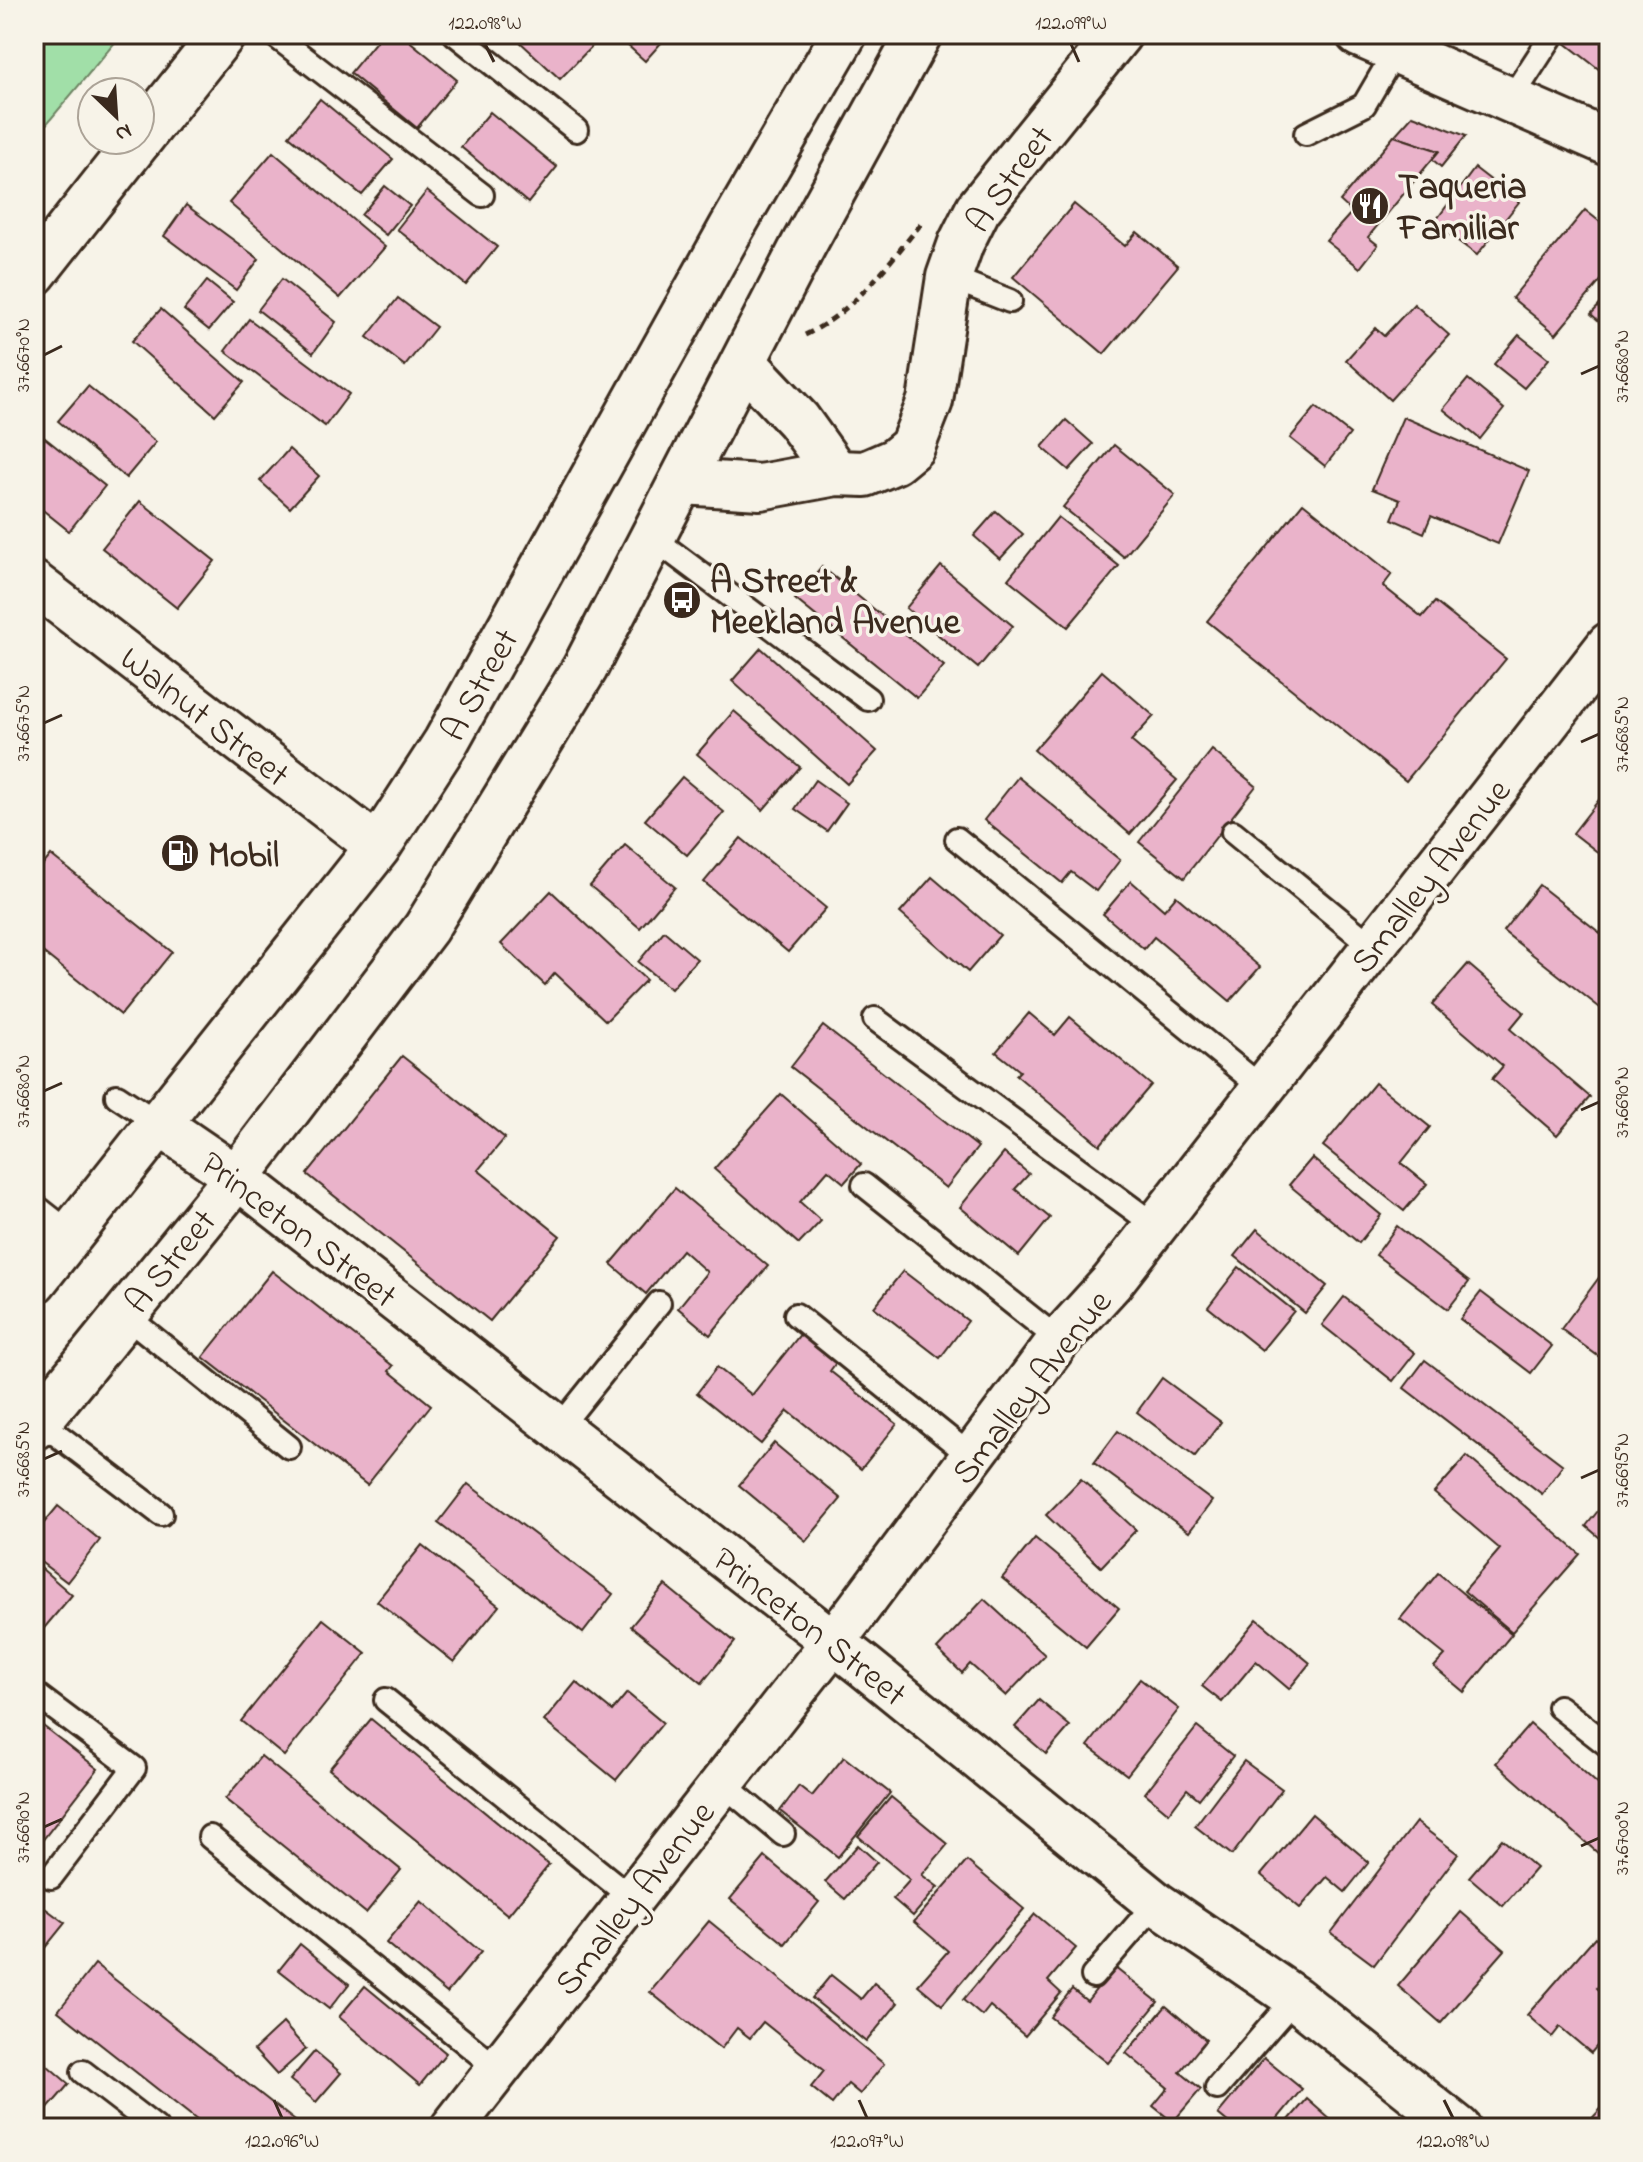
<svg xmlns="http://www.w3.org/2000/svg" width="1643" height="2162" viewBox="0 0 1643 2162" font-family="'Indie Flower',sans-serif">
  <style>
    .green { fill: #a1dfa8; stroke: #6e8463; stroke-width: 2 }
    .building { fill: #eab3ca; stroke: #3b2a1e; stroke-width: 2 }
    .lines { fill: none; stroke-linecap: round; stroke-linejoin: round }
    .lane-casing { stroke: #3b2a1e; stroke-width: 28 }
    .street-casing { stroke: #3b2a1e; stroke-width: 48 }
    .secondary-casing { stroke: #3b2a1e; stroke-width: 50 }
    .path { stroke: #3b2a1e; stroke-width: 5; stroke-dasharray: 8 6; stroke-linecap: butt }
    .lane { stroke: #f7f3e8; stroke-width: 22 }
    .street { stroke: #f7f3e8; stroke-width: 42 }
    .secondary { stroke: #f7f3e8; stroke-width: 44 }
    .ticks { fill: none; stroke: #3b2a1e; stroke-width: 3 }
    .labels { text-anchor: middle; stroke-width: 7; stroke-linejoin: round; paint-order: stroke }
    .street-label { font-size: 36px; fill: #3b2a1e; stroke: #f7f3e8 }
    .poi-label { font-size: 36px; font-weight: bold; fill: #3b2a1e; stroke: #f7f3e8; text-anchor: start }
    .neatline { fill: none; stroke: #3b2a1e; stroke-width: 3 }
    .ticks-label { font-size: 20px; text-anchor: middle; fill: #3b2a1e }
  </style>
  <rect width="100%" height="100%" fill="#f7f3e8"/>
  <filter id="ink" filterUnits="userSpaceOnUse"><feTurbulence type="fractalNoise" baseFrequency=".0125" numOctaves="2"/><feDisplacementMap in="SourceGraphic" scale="16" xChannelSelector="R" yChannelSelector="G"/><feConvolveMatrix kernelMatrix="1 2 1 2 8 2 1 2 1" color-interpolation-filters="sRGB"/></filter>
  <g filter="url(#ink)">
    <path class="green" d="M34,34H122L34,139Z"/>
    <g class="building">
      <path d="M382,34H401L457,80L417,128L350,73Z"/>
      <path d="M526,34H583L594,44L560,79L519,41Z"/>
      <path d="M615,34H669L645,61Z"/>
      <path d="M1570,34H1609V58L1600,70L1564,42Z"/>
      <path d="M320,99L393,159L362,195L289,136Z"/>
      <path d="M490,112L557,167L528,203L461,147Z"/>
      <path d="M1413,115L1466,136L1441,167L1432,159L1439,151L1394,136Z"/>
      <path d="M1394,136L1439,151L1368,237L1378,245L1360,268L1326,241L1352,212L1340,201Z"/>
      <path d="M273,152L385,247L340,298L229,203Z"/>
      <path d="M1475,168L1519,202L1477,255L1434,223Z"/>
      <path d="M385,186L410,206L386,235L361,215Z"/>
      <path d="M427,191L497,247L466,285L397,229Z"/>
      <path d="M1074,204L1125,246L1137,232L1178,266L1104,354L1013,277Z"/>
      <path d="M186,205L259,259L236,290L164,236Z"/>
      <path d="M1585,210L1609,229V271L1556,334L1512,298Z"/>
      <path d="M282,279L336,322L313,353L258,310Z"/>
      <path d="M207,281L233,302L209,330L184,310Z"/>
      <path d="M1609,295V330L1591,314Z"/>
      <path d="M398,298L436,327L405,366L367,337Z"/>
      <path d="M1414,304L1449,335L1390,400L1346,360L1375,328L1384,336Z"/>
      <path d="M161,309L244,382L215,415L132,341Z"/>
      <path d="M249,319L349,394L325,426L225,351Z"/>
      <path d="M1519,335L1549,359L1524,388L1494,364Z"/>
      <path d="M1468,379L1504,409L1480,439L1443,409Z"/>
      <path d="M88,386L156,442L126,478L58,421Z"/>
      <path d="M1316,407L1350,434L1325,466L1290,438Z"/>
      <path d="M1403,417L1529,471L1498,544L1431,516L1424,533L1392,519L1400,500L1372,489Z"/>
      <path d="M1066,420L1093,444L1069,470L1042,447Z"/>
      <path d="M45,438L105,486L69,531L34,503V451Z"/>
      <path d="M1114,445L1175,495L1124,557L1063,507Z"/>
      <path d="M289,449L319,476L290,508L260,481Z"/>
      <path d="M140,501L215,561L177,608L102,548Z"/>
      <path d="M1303,503L1392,574L1383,586L1422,617L1435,602L1506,659L1406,781L1207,621Z"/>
      <path d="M996,511L1023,534L1000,559L974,536Z"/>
      <path d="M1058,517L1119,566L1068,627L1008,579Z"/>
      <path d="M941,566L1013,626L978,668L906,608Z"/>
      <path d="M822,567L944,666L917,698L795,599Z"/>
      <path d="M761,648L877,751L847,784L732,681Z"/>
      <path d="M1102,671L1154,716L1131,741L1177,780L1130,834L1034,750Z"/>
      <path d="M734,711L800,767L763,810L697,754Z"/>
      <path d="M1212,750L1256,786L1184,878L1139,842Z"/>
      <path d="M682,777L724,812L687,855L645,820Z"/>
      <path d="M1018,777L1120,860L1096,891L1071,872L1062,883L984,820Z"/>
      <path d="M815,780L847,803L827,831L795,809Z"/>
      <path d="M1609,787V861L1573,833Z"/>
      <path d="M741,838L826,908L788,952L704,882Z"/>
      <path d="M625,845L675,887L640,928L590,886Z"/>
      <path d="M51,855L172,952L121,1015L34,945V876Z"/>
      <path d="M932,877L1000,935L968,972L900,913Z"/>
      <path d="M1131,881L1164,910L1176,896L1260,967L1230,1001L1154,937L1144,949L1103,914Z"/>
      <path d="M1539,885L1609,940V1015L1503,931Z"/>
      <path d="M551,891L646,980L606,1021L555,973L545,985L501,944Z"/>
      <path d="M664,931L697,959L671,989L638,962Z"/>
      <path d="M1468,964L1524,1012L1510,1029L1590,1097L1557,1135L1492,1079L1503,1066L1432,1005Z"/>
      <path d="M1029,1013L1055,1035L1070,1017L1151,1085L1100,1145L1016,1075L1020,1071L996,1052Z"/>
      <path d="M823,1026L978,1147L946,1188L791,1067Z"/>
      <path d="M402,1056L505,1138L478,1170L560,1236L490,1321L307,1174Z"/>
      <path d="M1375,1083L1430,1127L1401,1163L1427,1184L1404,1211L1323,1146Z"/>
      <path d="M781,1094L861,1164L844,1183L828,1170L800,1202L821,1221L799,1244L714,1169Z"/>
      <path d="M1004,1153L1029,1174L1015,1189L1050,1218L1019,1256L960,1207Z"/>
      <path d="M1312,1158L1381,1215L1359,1243L1289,1185Z"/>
      <path d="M675,1188L768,1266L710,1335L678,1308L707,1272L682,1250L646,1294L611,1264Z"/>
      <path d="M1397,1226L1469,1282L1448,1309L1376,1255Z"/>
      <path d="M1257,1229L1327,1286L1305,1313L1235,1256Z"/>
      <path d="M1609,1264V1364L1561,1329Z"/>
      <path d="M1239,1267L1294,1311L1262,1350L1208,1307Z"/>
      <path d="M272,1271L393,1366L389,1371L431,1405L367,1485L203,1357Z"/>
      <path d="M903,1271L968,1321L940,1358L874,1307Z"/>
      <path d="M1481,1292L1552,1346L1531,1373L1460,1319Z"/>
      <path d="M1344,1297L1415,1353L1393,1381L1322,1325Z"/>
      <path d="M802,1332L838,1360L830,1371L897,1424L861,1469L788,1411L761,1444L697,1393L717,1367L752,1395Z"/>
      <path d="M1425,1360L1563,1465L1542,1494L1404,1388Z"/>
      <path d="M1162,1378L1221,1422L1195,1456L1137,1412Z"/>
      <path d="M1118,1431L1212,1501L1189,1532L1094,1463Z"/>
      <path d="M774,1443L841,1499L806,1541L739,1485Z"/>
      <path d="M1467,1456L1580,1554L1512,1632L1464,1591L1500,1549L1434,1493Z"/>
      <path d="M1081,1479L1136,1530L1101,1567L1046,1515Z"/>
      <path d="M468,1484L613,1594L583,1633L438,1523Z"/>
      <path d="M1609,1497V1542L1607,1544L1586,1526Z"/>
      <path d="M58,1506L100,1540L67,1582L34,1557V1535Z"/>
      <path d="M1035,1538L1119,1608L1086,1647L1002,1578Z"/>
      <path d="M422,1545L499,1606L454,1662L377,1601Z"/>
      <path d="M34,1562L72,1595L34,1640Z"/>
      <path d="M1438,1573L1512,1634L1464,1692L1434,1667L1445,1655L1400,1619Z"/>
      <path d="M665,1585L735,1642L702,1683L631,1626Z"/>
      <path d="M984,1599L1045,1655L1006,1696L970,1664L962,1673L937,1649Z"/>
      <path d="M323,1619L366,1653L284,1756L241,1721Z"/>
      <path d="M1257,1619L1310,1663L1289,1689L1256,1661L1222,1702L1202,1686Z"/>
      <path d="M1140,1679L1179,1709L1127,1775L1088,1746Z"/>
      <path d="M576,1682L612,1711L627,1693L663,1723L616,1780L544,1721Z"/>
      <path d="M1039,1700L1070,1726L1046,1754L1015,1727Z"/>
      <path d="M34,1719L98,1769L34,1851Z"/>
      <path d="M371,1719L549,1865L508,1915L329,1769Z"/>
      <path d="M1530,1724L1609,1794L1608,1862L1496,1763Z"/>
      <path d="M1197,1727L1233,1756L1199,1799L1187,1789L1169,1813L1145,1793Z"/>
      <path d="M261,1756L401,1870L366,1913L225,1799Z"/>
      <path d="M844,1757L890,1793L838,1857L780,1811L799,1786L812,1796Z"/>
      <path d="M1244,1761L1282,1789L1232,1855L1195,1826Z"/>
      <path d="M891,1797L948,1844L922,1875L938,1887L913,1916L893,1899L910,1880L858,1836Z"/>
      <path d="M1312,1814L1369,1862L1345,1892L1327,1877L1300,1908L1261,1875Z"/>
      <path d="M1416,1822L1458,1854L1374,1965L1331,1933Z"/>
      <path d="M1502,1839L1536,1868L1503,1906L1469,1877Z"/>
      <path d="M858,1845L877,1862L845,1899L825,1882Z"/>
      <path d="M765,1857L819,1902L785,1944L730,1899Z"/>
      <path d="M967,1861L1024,1909L942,2005L918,1985L948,1951L914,1922Z"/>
      <path d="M34,1900L65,1923L36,1959L34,1958Z"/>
      <path d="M421,1901L481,1952L447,1993L386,1943Z"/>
      <path d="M1461,1912L1505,1950L1441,2023L1398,1986Z"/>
      <path d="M1035,1914L1076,1948L1048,1981L1061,1993L1025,2036L990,2006L982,2016L963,2000Z"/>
      <path d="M709,1921L884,2064L860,2094L848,2084L832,2104L811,2087L824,2071L763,2022L750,2038L737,2028L721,2049L650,1992Z"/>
      <path d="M1595,1937L1609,1949V1975L1597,1988L1609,1999V2032L1591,2053L1560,2027L1552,2037L1527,2015Z"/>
      <path d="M300,1944L349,1984L329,2009L279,1970Z"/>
      <path d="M95,1964L304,2128H207L58,2011Z"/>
      <path d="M1114,1967L1158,2002L1108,2063L1050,2017L1072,1989L1087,2001Z"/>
      <path d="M831,1975L861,1999L874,1983L898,2003L866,2042L812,1998Z"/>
      <path d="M365,1986L446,2053L420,2085L339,2017Z"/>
      <path d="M1166,2006L1206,2040L1180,2072L1201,2089L1173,2122L1153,2106L1168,2088L1126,2053Z"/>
      <path d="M283,2023L306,2049L277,2075L254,2050Z"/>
      <path d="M315,2051L341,2073L316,2102L290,2080Z"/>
      <path d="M34,2054L69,2084L34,2125Z"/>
      <path d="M1264,2058L1302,2089L1270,2128H1235L1218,2114Z"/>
      <path d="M1307,2099L1340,2128H1282Z"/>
      <path d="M1609,2100V2128H1583Z"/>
    </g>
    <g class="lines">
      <defs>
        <g id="lane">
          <path d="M273,34L482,195"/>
          <path d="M455,34L576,130"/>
          <path d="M1511,99L1553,34"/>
          <path d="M1306,134L1364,105L1396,50"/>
          <path d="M949,277L1010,301"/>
          <path d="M653,538L868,699"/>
          <path d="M1233,832L1372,946"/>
          <path d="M957,839L1261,1087"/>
          <path d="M875,1019L1156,1226"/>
          <path d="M117,1096L161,1125"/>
          <path d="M864,1185L1059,1340"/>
          <path d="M34,1205L71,1234"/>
          <path d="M125,1315L289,1447"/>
          <path d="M796,1315L972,1457"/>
          <path d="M39,1421L161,1514"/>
          <path d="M559,1428L659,1303"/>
          <path d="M34,1693L134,1768L51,1877"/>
          <path d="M386,1700L632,1898"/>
          <path d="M1559,1707L1609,1746"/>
          <path d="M722,1783L783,1834"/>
          <path d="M210,1837L498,2069"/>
          <path d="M1093,1976L1156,1903"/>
          <path d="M83,2072L156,2128"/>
          <path d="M1217,2088L1295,1998"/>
        </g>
        <g id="street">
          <path d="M34,583L378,847"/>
          <path d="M161,1125L237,1177L864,1666L1156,1903L1295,1998L1459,2128"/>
          <path d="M452,2128L853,1616L1059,1340L1112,1282L1609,644"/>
        </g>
        <g id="secondary">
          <path d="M1359,34L1609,143"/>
          <path d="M140,139L223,34"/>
          <path d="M34,273L139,140"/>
          <path d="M745,364L798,420L836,473"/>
          <path d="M683,482L760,487L836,473L865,474L895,461L912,447L930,401L949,277L961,243L978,209L1119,34"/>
          <path d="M34,1281L378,847L446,742L732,227L844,34"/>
          <path d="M34,1427L237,1177L426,928L585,668L804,244L919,34"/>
        </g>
      </defs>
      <use href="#lane" class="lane-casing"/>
      <use href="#street" class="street-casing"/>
      <use href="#secondary" class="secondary-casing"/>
      <path class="path" d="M805,335C855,311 886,266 921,224"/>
      <use href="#lane" class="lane"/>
      <use href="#street" class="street"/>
      <use href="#secondary" class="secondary"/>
    </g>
  </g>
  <path class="ticks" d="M485,44L494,62M1071,44L1079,62M44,355L62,346M1581,374L1599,366M44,723L62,715M1581,742L1599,734M44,1091L62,1083M1581,1110L1599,1102M44,1459L62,1451M1581,1478L1599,1470M44,1827L62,1819M1581,1846L1599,1838M274,2100L282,2118M859,2100L867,2118M1444,2100L1453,2118"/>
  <defs>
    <symbol id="restaurant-disc" viewBox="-11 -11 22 22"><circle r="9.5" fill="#3b2a1e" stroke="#f7f3e8"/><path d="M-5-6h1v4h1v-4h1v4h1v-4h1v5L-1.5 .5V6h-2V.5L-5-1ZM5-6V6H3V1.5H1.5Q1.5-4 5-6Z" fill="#fff"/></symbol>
    <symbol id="bus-disc" viewBox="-11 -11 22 22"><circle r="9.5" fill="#3b2a1e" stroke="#f7f3e8"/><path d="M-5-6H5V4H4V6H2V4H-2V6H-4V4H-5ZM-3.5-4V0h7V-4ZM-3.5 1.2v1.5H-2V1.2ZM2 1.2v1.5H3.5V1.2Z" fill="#fff"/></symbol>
    <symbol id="fuel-disc" viewBox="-11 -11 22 22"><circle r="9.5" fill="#3b2a1e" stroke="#f7f3e8"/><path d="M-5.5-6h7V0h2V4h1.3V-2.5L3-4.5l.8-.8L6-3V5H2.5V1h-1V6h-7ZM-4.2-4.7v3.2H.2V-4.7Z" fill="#fff"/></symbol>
  </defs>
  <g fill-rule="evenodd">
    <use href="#restaurant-disc" x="1348" y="184" width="44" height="44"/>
    <use href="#bus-disc" x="660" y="578" width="44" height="44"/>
    <use href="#fuel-disc" x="158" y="831" width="44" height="44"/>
  </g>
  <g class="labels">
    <g class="street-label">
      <text transform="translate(1008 178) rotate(-54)" y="13">A Street</text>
      <text transform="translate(478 684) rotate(-61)" y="13">A Street</text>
      <text transform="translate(206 715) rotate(38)" y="13">Walnut Street</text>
      <text transform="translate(1429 875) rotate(-52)" y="13">Smalley Avenue</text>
      <text transform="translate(300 1228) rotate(37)" y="13">Princeton Street</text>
      <text transform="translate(169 1260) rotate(-51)" y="13">A Street</text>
      <text transform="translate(1030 1386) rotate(-52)" y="13">Smalley Avenue</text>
      <text transform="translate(811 1625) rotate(38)" y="13">Princeton Street</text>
      <text transform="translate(633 1897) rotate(-52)" y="13">Smalley Avenue</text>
    </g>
    <g class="poi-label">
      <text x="1398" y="198">Taqueria<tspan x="1398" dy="41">Familiar</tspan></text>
      <text x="710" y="592">A Street &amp;<tspan x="710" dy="41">Meekland Avenue</tspan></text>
      <text x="208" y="866">Mobil</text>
    </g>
  </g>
  <rect width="1643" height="2162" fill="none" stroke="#f7f3e8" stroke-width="88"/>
  <g transform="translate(116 116) rotate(155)"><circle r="38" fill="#f7f3e8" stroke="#aca397" stroke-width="2"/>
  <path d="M0-6L14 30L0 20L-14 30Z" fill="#3b2a1e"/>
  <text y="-12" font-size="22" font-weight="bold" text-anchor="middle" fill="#3b2a1e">N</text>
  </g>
  <rect x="44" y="44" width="1555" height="2074" class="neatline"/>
  <g class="ticks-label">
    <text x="485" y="29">122.098°W</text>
    <text x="1071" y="29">122.099°W</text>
    <text transform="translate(22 355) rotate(-90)" y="7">37.6670°N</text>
    <text transform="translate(1621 366) rotate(-90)" y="7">37.6680°N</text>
    <text transform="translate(22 723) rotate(-90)" y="7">37.6675°N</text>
    <text transform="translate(1621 734) rotate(-90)" y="7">37.6685°N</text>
    <text transform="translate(22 1091) rotate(-90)" y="7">37.6680°N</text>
    <text transform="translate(1621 1102) rotate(-90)" y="7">37.6690°N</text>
    <text transform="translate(22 1459) rotate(-90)" y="7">37.6685°N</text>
    <text transform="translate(1621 1470) rotate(-90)" y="7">37.6695°N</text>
    <text transform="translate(22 1827) rotate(-90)" y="7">37.6690°N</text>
    <text transform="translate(1621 1838) rotate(-90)" y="7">37.6700°N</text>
    <text x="282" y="2147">122.096°W</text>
    <text x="867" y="2147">122.097°W</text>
    <text x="1453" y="2147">122.098°W</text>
  </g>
</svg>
